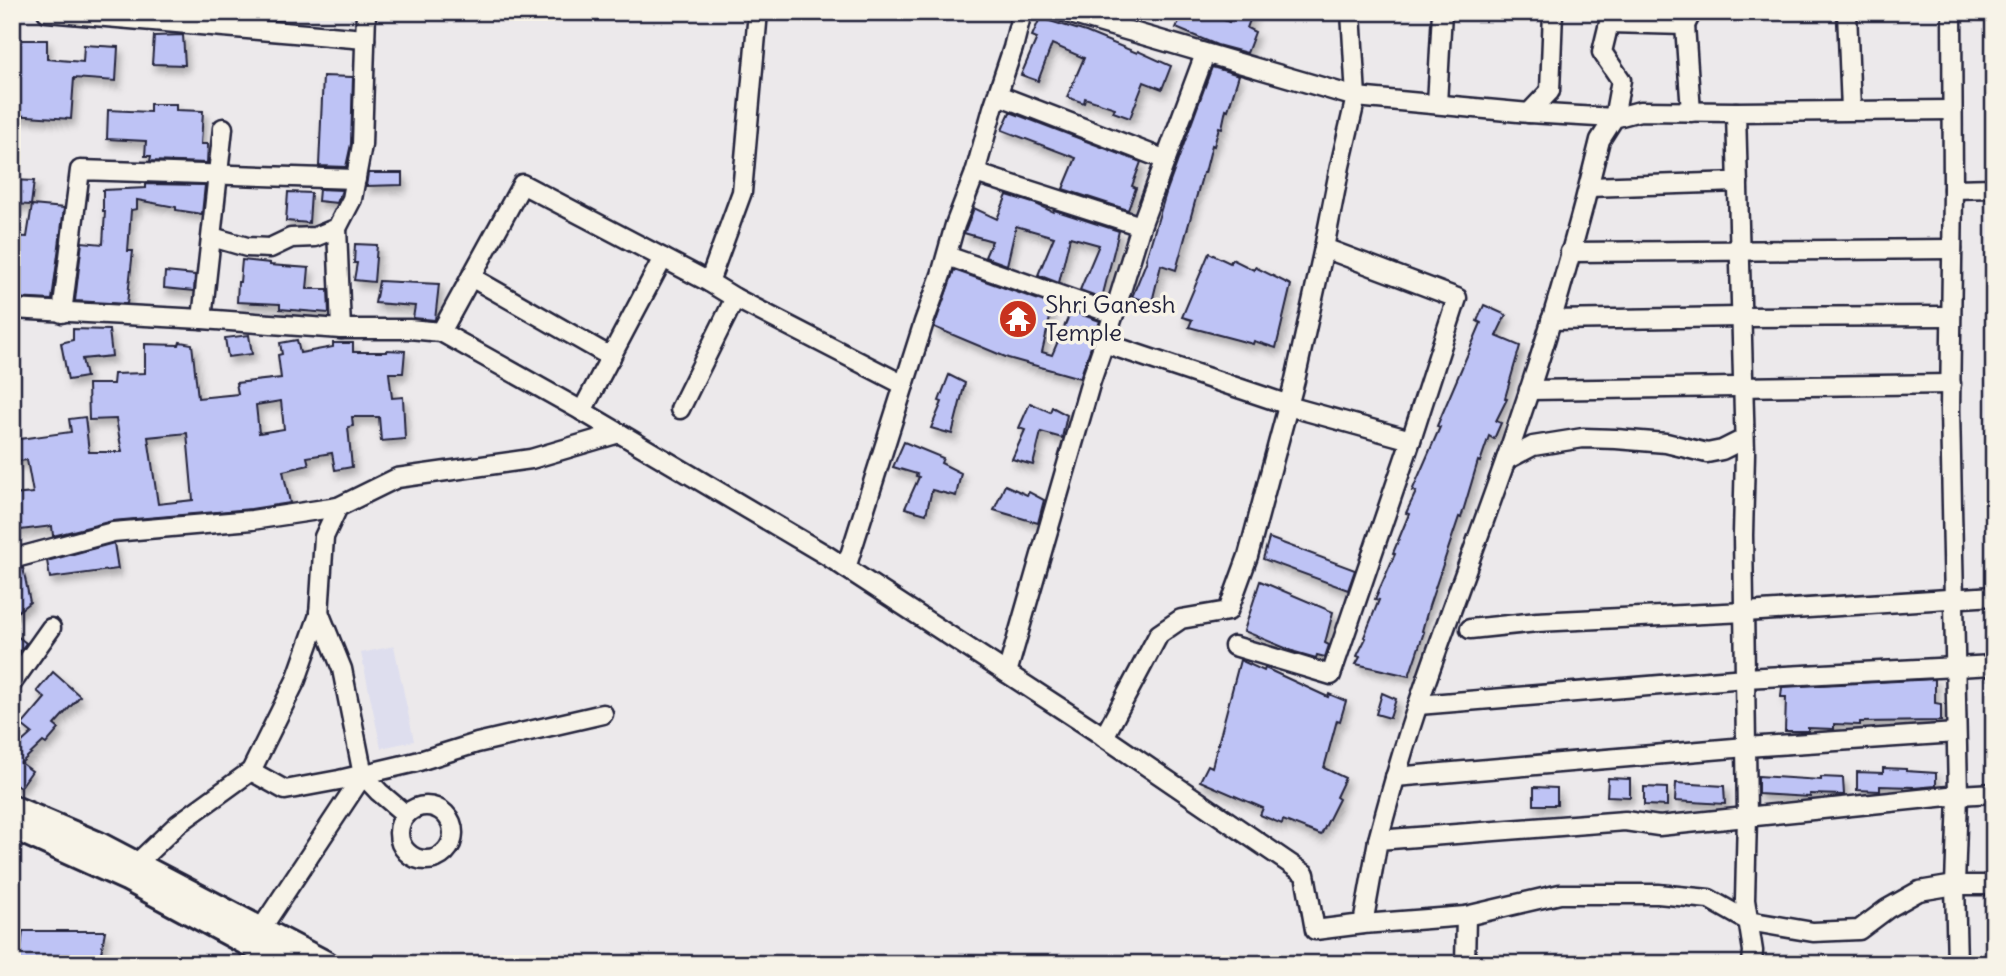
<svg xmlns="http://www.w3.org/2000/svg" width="2006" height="976" viewBox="0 0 2006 976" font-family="Delius,sans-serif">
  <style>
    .built { fill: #dedeee }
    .building { fill: #bec3f5; stroke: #22223b; stroke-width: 2; fill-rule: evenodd; filter: url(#shadow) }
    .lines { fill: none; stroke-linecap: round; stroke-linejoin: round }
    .street-casing { stroke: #22223b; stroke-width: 23 }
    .secondary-casing { stroke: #22223b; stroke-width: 30 }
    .street { stroke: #f7f3e8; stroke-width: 18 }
    .secondary { stroke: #f7f3e8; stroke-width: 24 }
    .labels { text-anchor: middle; stroke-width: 7; stroke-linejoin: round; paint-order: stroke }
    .poi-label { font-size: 24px; fill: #22223b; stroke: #f7f3e8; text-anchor: start }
  </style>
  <defs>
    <filter id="shadow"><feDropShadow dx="3.5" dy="6" stdDeviation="3.5" flood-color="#0004"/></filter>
  </defs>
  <rect width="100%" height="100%" fill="#ece9eb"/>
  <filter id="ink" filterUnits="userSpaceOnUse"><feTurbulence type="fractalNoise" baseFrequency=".0143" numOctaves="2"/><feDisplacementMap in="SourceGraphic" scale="14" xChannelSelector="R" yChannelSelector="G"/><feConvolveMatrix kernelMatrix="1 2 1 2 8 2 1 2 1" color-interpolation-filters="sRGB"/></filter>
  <g filter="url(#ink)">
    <path class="built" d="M394,646L414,741L381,748L361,653Z"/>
    <g class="building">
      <path d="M1183,12H1205L1229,22L1234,12H1253L1247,28L1255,32L1247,53L1217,45L1176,28Z"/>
      <path d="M1040,18L1086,32L1137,53L1138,51L1171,66L1162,89L1144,82L1130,118L1113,112L1115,108L1085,98L1084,103L1067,97L1084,58L1052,44L1038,81L1021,75L1037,38L1032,36Z"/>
      <path d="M183,35L185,65L152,64L154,36Z"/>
      <path d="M19,40H47V59L83,62L84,45L118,47L116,81L74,78L71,119L13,115Z"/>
      <path d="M1212,67L1239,75L1228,110L1226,109L1222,128L1219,127L1214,146L1212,145L1205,173H1203L1176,270L1161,265L1152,302L1132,297L1147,260L1146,259L1166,193Z"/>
      <path d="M323,76L353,77L351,144L346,167L319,166Z"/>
      <path d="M150,104H176V110L203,111L201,144H208L207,163L150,161L151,156H145L146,141L107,139L108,110L150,112Z"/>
      <path d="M1010,112L1141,162L1132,186L1136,188L1128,210L1063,189L1076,158L1002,130Z"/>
      <path d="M368,173H402V185L366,186Z"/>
      <path d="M12,180L34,181L31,205L12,204Z"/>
      <path d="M146,184L205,185L202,214L176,210V207L137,200V209L131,210L128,251H133L127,304L75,301L82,242L103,244L105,211H103V190L146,188Z"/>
      <path d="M319,189L342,190L337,203L318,201Z"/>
      <path d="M288,192L311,193L309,223L286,221Z"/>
      <path d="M1007,195L1036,204L1053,212L1054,210L1119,231L1102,298L1080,290L1099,245L1070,237L1059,283L1038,275L1054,237L1016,226L1007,265L985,257L992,241L964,233L966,229L974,208L997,219Z"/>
      <path d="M32,205L64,208L52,300L12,298V236L27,237Z"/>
      <path d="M355,244L377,245L374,282L354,280L357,263H354Z"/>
      <path d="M1209,253L1230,263L1232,259L1254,270L1255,267L1291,285L1276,348L1254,341L1253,344L1189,327L1192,320L1182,317Z"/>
      <path d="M242,260L270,263V265L309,268L307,289H328L329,313L280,309V304L237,302L238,282H240Z"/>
      <path d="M954,270L1053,305L1042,352L1052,355L1071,311L1100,321L1080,378L1008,358L934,327Z"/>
      <path d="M165,272L195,275L194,291L164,288Z"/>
      <path d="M379,281L439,284L435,320L413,318L415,306L375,303Z"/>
      <path d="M1484,305L1506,315L1496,336L1520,346L1505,398L1507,399L1496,421L1501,423L1494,439L1489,436L1480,462L1478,461L1461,518L1459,517L1429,606L1422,631L1424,632L1409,676L1356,664L1360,657L1357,656L1366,638L1364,637L1379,600L1375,599L1395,554L1393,553L1409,514L1406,513L1416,492L1412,491L1440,427L1437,426L1481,323L1477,321Z"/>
      <path d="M73,329L109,330L112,356L82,359L86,377L68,380L61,343L73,340Z"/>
      <path d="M249,335L252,354L228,357L225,338Z"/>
      <path d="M297,340L300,353L333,347V343H353V352H387V350L405,351L403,373H389L392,398L403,397L405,439L381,441L379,417H352L353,426L348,427L352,467L335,470L332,453L307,457L309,465L283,471L290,503L251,509L112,521L53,536L52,526L12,531V495L33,493L27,460L12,462V440L71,432L69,419L85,417L89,452H122L116,419L89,420L88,384H113L114,374L145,373V344L179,345L180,342L192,344L198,398L238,394L236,383L281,378L278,355L282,354L280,343ZM281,401L284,429L259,433L256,405ZM187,433L193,500L158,504L148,437Z"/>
      <path d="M949,375L965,383L952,434L931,428L942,402L939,401Z"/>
      <path d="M1030,403L1050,412L1052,407L1067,415L1062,438L1041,432L1033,465L1012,459L1025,430L1019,428Z"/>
      <path d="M904,442L943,458L941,463L961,473L956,496L932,490L926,514L905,508L919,477L916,476L917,474L893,467Z"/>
      <path d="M1005,485L1027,495L1029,492L1044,500L1038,523L994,510Z"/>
      <path d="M1269,538L1355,570L1348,590L1263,559Z"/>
      <path d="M114,543L118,569L50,578L47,561Z"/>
      <path d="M23,568L30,602L12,616V570Z"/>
      <path d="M1260,581L1333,612L1325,643L1329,645L1325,657L1317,655L1316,658L1295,652L1244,631Z"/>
      <path d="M12,632L26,643L15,658L12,656Z"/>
      <path d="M1240,660L1264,671L1265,668L1328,697L1329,694L1346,701L1340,721L1337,720L1324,768L1345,778L1336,797L1339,799L1321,835L1283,820L1282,824L1260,815L1263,808L1200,781L1208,765L1212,767Z"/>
      <path d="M53,672L80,696L54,725L59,729L46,744L43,742L21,763L32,771L20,788L12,782V751L32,733L22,725L45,698L37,691Z"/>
      <path d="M1935,679V703L1941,704V721L1860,722V725L1834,724V729L1808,728V731H1785L1786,697H1781L1782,687Z"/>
      <path d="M1382,693L1396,699L1390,718L1376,714Z"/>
      <path d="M1883,768L1906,769V771L1936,773V786L1913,788V787L1880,786V791L1857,790V772L1883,773Z"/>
      <path d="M1758,776L1821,780V777L1843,778L1844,795L1810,794V797L1758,794Z"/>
      <path d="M1608,778L1630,779V797L1607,796Z"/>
      <path d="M1676,783L1724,786L1725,804L1675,801Z"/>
      <path d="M1534,787L1557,788V805H1534Z"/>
      <path d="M1644,787L1667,788V806L1644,805Z"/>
      <path d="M23,931H105L99,964H19Z"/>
    </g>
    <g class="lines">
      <defs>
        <g id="street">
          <path d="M47,12L365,39"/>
          <path d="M1064,12L1356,97L1529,113L1550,91L1553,12"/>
          <path d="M1847,12L1851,110"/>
          <path d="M1952,12L1953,189L1950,410L1958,795L1955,885L1957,964"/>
          <path d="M1685,25L1691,112"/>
          <path d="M998,95L1166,160"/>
          <path d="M1437,104L1442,12"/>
          <path d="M1529,113L1614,118L1621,80L1602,52L1609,23L1685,25L1692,12"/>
          <path d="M975,173L1141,226"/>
          <path d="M1589,187L1738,182"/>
          <path d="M1953,189L1994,188"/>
          <path d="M337,228L341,329"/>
          <path d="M212,237L247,247L270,248L291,238L315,237L337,228L352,199L362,145L366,12"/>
          <path d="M1570,252L1952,249"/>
          <path d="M947,256L1114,314L1141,226L1205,54"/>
          <path d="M471,277L611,357"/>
          <path d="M709,282L735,298L904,385"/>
          <path d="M12,309L202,319L341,329H409L441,332L582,411L826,555L1094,730L1305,874L1315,930L1363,924L1378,840L1625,821L1659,826L1958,795L1994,793"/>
          <path d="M62,313L80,170L356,179"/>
          <path d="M202,319L223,128"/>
          <path d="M1551,320L1741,317L1951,316"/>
          <path d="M441,332L522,184L709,282L742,192L758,12"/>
          <path d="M1104,343L1280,402L1288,406L1411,440"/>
          <path d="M1529,390L1951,384"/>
          <path d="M680,409L735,298"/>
          <path d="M582,411L663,258"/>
          <path d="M1506,460L1533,446L1583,438L1616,439L1666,443L1707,453L1722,450L1744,439"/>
          <path d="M12,559L113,532L252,520L338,507"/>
          <path d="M846,568L924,322L941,275L955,225L975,173L993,108L1013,48L1022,12"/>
          <path d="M319,612L342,669L363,775L379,792L406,815"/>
          <path d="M1470,629L1537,622L1745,612L1994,596"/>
          <path d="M1234,646L1331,675L1411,440L1457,298L1324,248"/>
          <path d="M1007,673L1091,381L1114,314"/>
          <path d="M12,683L51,628"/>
          <path d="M1418,705L1745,678L1994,665"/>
          <path d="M1104,737L1159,634L1181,619L1228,611L1248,556L1295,380L1324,248L1340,166L1356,97L1351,12"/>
          <path d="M251,771L285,790L339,780L416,762L477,743L603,714"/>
          <path d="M1395,777L1746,747L1956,733"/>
          <circle cx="426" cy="833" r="27"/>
          <path d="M1378,840C1391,791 1405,741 1422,693C1451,608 1484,524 1513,439C1547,341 1576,240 1600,140L1614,118L1640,111L1736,112"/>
          <path d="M136,864L178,824L251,771L296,680L319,615L324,537L338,507L397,478L531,459L619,433"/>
          <path d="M1363,924L1466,916L1560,894H1658L1709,899L1748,921L1813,932L1859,930L1887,909L1919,891L1955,885H1994"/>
          <path d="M261,929L363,775"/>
          <path d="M1465,964L1466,916"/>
          <path d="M1752,964L1753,951L1745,900L1747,816L1743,535L1745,453L1736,112L1952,110"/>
        </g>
        <g id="secondary">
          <path d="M12,808L97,844L326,964"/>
          <path d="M12,826L127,878L287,964"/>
        </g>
      </defs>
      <use href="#street" class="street-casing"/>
      <use href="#secondary" class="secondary-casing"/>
      <use href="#street" class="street"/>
      <use href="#secondary" class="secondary"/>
    </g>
  </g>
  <defs>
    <symbol id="temple-disc" viewBox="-11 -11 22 22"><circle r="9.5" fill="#c8321e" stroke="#f7f3e8"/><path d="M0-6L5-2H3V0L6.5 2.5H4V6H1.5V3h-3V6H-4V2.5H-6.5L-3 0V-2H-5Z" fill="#fff"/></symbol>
  </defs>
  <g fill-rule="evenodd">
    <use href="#temple-disc" x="996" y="297" width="44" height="44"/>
  </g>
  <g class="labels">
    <g class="poi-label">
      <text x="1045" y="313">Shri Ganesh<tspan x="1045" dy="28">Temple</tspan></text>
    </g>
  </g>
  <rect width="2006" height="976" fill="none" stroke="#f7f3e8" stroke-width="42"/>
  <rect x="21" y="21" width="1964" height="934" fill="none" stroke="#22223b" stroke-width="2.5" filter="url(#ink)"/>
</svg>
